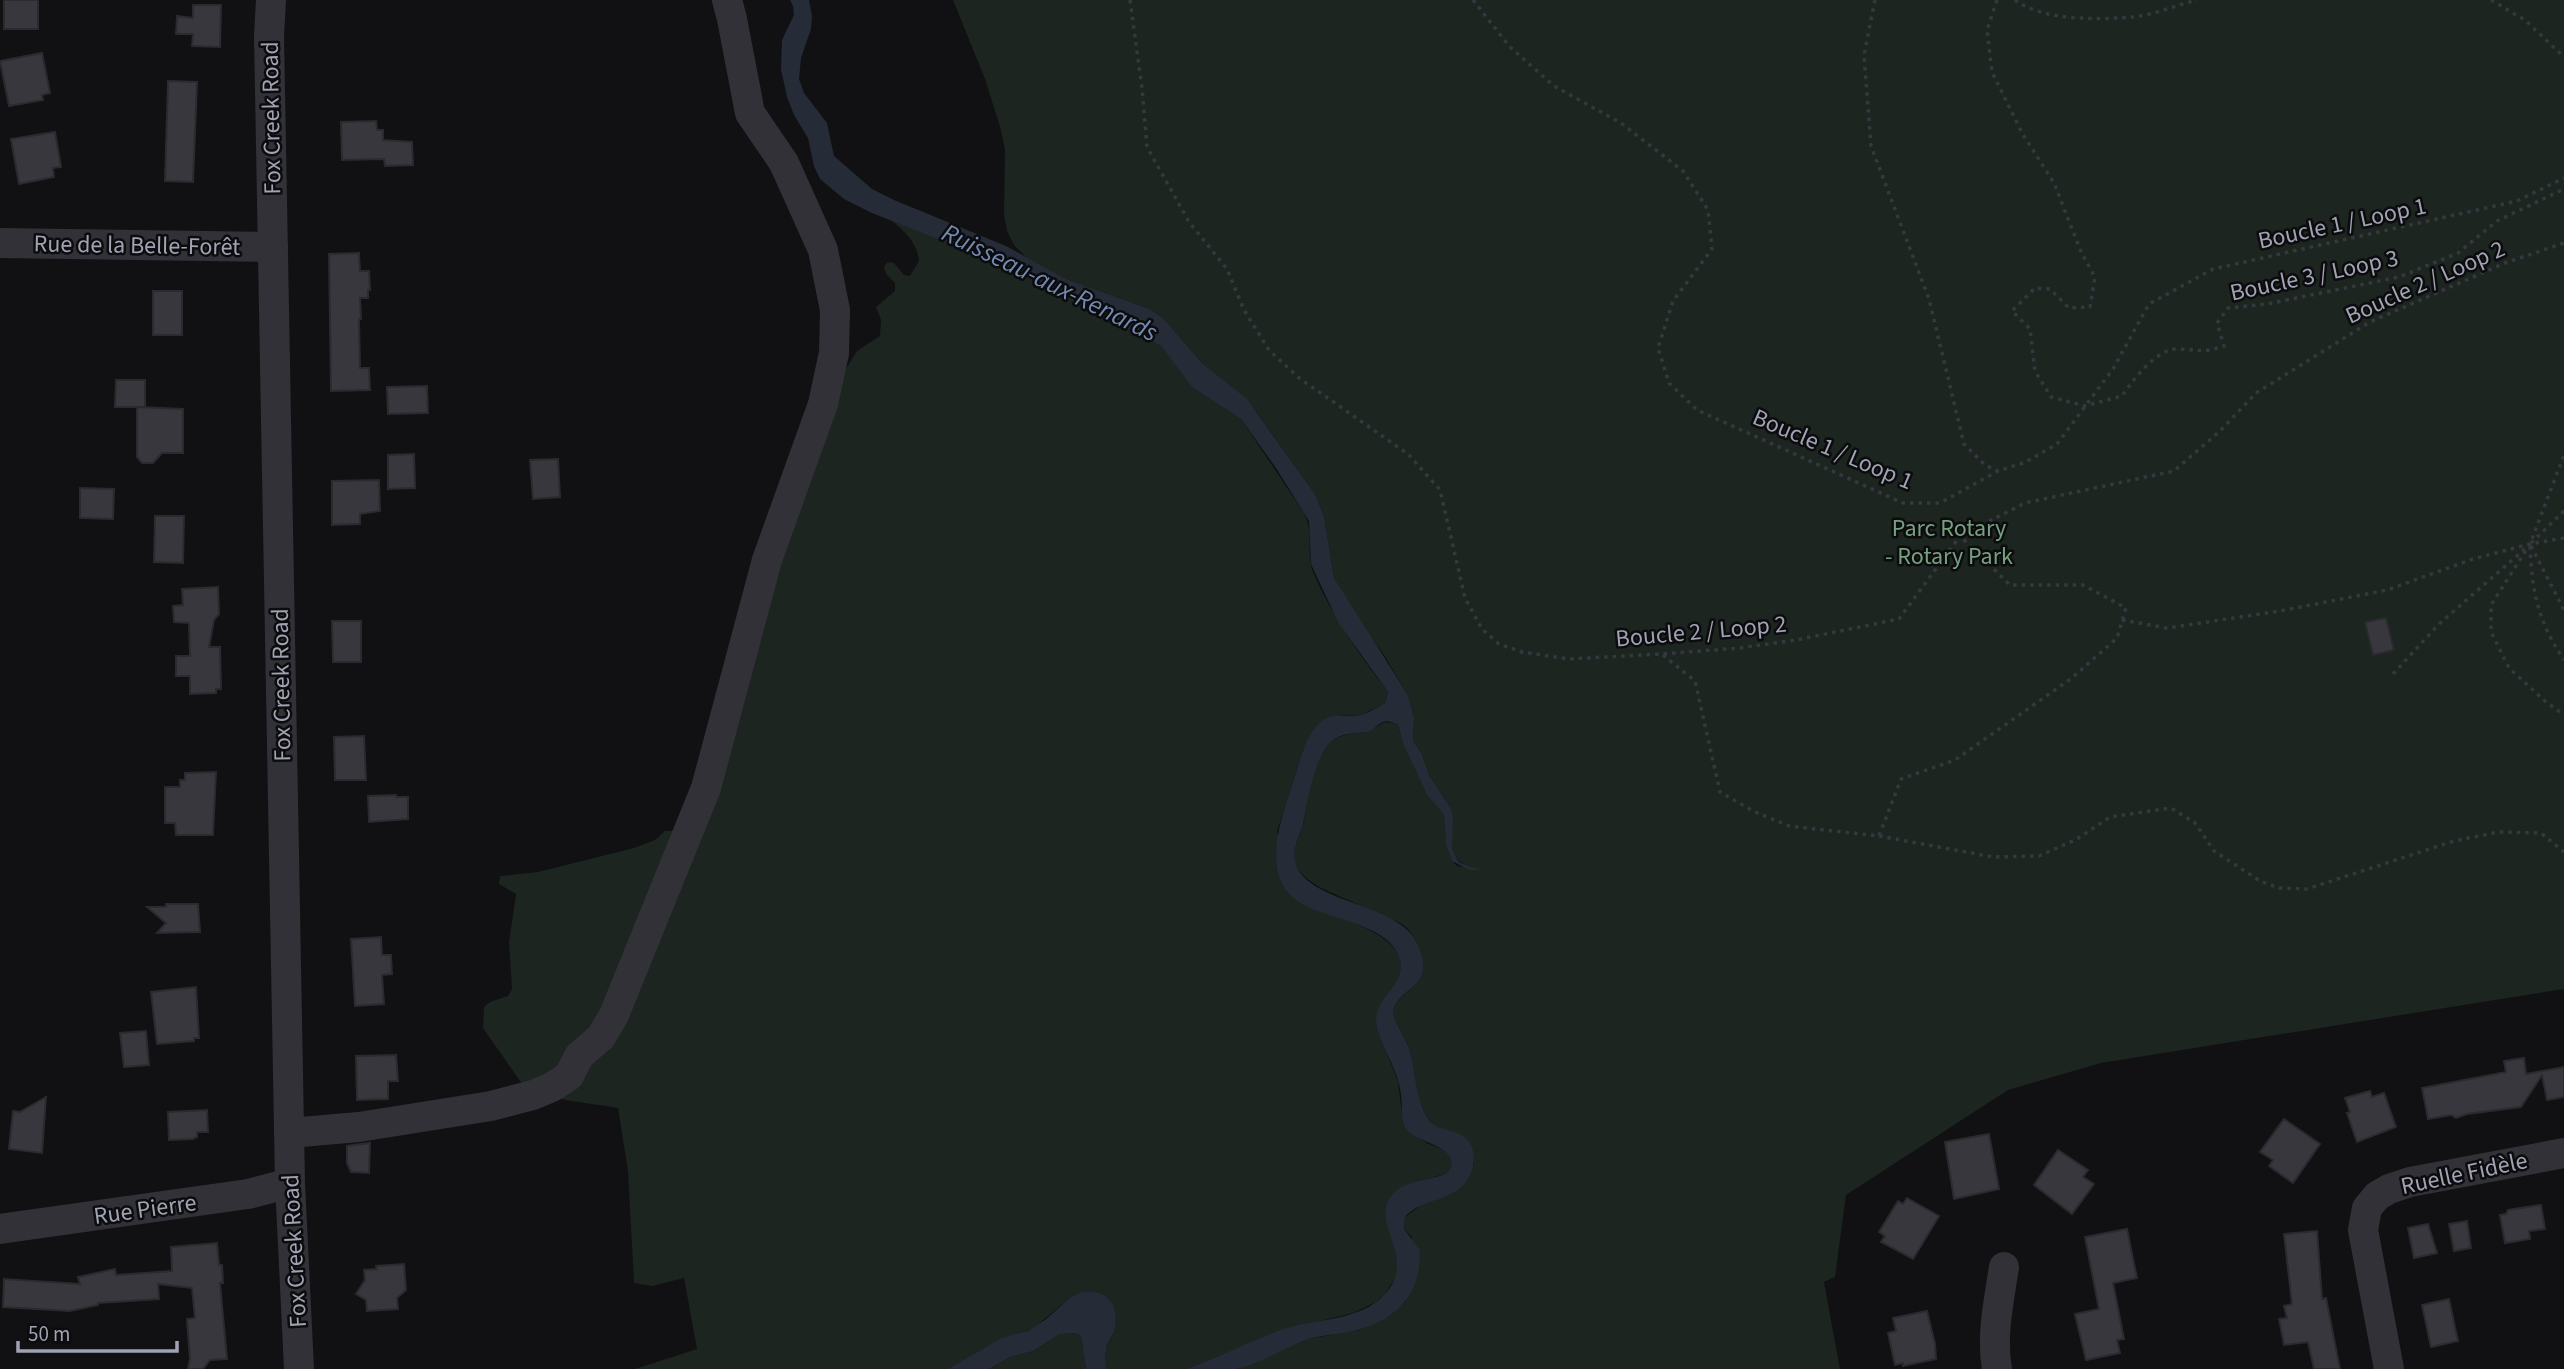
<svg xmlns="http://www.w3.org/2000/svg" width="2564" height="1369" viewBox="0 0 2564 1369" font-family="'Source Sans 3',sans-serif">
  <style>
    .green { fill: #1c251f }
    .water { fill: #262c37 }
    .building { fill: #38373d; stroke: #2b2a2e; stroke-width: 2 }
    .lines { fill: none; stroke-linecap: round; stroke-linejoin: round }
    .path { stroke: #37383f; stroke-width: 3.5; stroke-dasharray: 3.5 5; stroke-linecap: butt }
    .minor { stroke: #313137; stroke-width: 30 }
    .labels { text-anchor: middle; stroke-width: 5; stroke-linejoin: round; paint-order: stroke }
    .street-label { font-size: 24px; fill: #a0a3b4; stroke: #0c0b0d }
    .park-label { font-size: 24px; fill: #75a180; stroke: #0c0b0d }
    .water-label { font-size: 26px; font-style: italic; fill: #738ab3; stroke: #0c0b0d }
  </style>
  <rect width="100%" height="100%" fill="#111012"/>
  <g class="green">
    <path d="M953,0H2564V989L2101,1063L2008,1090L1846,1195L1835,1277L1824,1282L1840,1369H1237L1308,1339L1359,1330L1393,1313L1406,1301L1412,1237L1404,1229L1405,1217L1423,1204L1451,1194L1474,1165C1475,1127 1442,1137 1429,1120C1416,1102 1416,1073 1410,1052C1406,1038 1397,1026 1393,1013C1397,988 1433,989 1420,952C1416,940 1412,932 1402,924L1321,888C1311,882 1298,874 1295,862C1292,850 1300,836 1303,825C1309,799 1309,764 1329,744C1340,732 1355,735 1369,731C1383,726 1380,718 1398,725L1403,744L1427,795L1444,815L1446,845L1452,861L1457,866L1478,870L1459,861L1455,855L1452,848L1450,807L1429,775L1422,754L1413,741L1414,717L1408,695L1386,658L1348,605L1334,578L1324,516L1315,494L1255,410L1203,364L1163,318L1150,309L1066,279L1027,258L1014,245L1007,231L1004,214L1005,150L1001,130L985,79Z"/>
    <path d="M891,220L998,263L1161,346L1193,387L1241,419L1304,513C1314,531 1306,553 1313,572C1332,616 1359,654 1388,692L1385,703L1359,716L1340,715L1318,725L1303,750L1277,832L1304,905C1332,914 1430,941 1394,985C1385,998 1373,1012 1377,1029L1398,1081L1403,1123C1411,1130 1421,1141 1431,1145C1446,1151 1460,1154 1447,1173L1403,1187L1396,1248L1399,1266L1397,1275L1385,1294L1376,1302L1353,1313L1283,1330L1187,1369H1106V1349L1113,1334L1071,1297L1036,1326L948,1369H635L697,1349L684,1278L652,1286L634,1283L628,1171L618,1108C587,1102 545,1102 520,1081L483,1028L484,1007L490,1002L508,996L512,989L509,942L516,894L499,884L500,876L538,872L634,848L655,840L665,831H673L601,1043L842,375L857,351L880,336L881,320L876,307L895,291V283L886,274L884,266L888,262L894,263L904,275L910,276L919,261C917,242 905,232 891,220Z"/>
    <path d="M1075,1333L1081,1336L1086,1369H989L1010,1357L1033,1351L1060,1334Z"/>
  </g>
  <g class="water">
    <path d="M790,0H809L812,16L811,29L801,58L799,79L804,93L827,123L834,156L872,189L894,200L1006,246L1066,279L1150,309L1163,318L1203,364L1247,399L1315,494L1324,516L1334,578L1408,695L1414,717L1413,741L1422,754L1429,775L1450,807L1453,817L1452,848L1455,855L1459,862L1480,870H1469L1452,861L1446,845L1444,815L1427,795L1403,744L1398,725C1393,723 1388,720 1383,722C1378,724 1375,729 1370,731C1360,734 1348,732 1338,737C1322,745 1317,766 1312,782C1308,795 1306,810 1303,824C1300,835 1293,847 1295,860C1302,904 1400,901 1418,945C1437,991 1397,985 1393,1013C1397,1027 1406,1038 1410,1052C1416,1073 1416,1102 1429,1120C1439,1133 1461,1128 1470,1143C1477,1156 1474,1172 1465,1183C1450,1202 1420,1199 1405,1217L1404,1229L1420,1250C1421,1294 1398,1319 1357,1330C1341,1335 1325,1334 1309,1339C1288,1346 1254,1367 1235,1369C1219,1369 1202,1369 1187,1369C1218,1357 1249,1342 1281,1330C1314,1318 1360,1322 1385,1294C1421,1255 1362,1220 1397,1190C1407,1181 1433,1180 1447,1173C1466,1148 1420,1144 1408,1131C1399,1121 1403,1106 1401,1094C1398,1070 1384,1051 1377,1029C1369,995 1414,985 1397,952C1382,924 1330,919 1304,905C1256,880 1282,817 1294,779C1300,761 1305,735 1321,722C1333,712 1343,717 1356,716C1366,715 1377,707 1385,703L1388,692L1338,622L1311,564L1309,521L1276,468L1241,419L1192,387L1161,346L998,263L872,213L844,199L820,179L814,166L808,138L794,115L787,97L781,69L782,40L794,15L793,6Z"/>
    <path d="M1082,1292C1108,1289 1120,1305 1114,1331C1112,1338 1106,1344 1106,1352C1105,1357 1106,1363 1106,1369H1086L1081,1336L1075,1333L1060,1334L1033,1351L1010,1357L989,1369H948L1002,1338L1027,1331L1045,1320L1071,1297Z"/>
  </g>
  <g class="building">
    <rect x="4" y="0" width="34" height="29"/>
    <path d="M193,5H221L220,47L192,46L193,34H176L177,16L193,18Z"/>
    <path d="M42,53L50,93L42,95L43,100L9,106L0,61Z"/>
    <path d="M168,81L197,82L193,182L165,181Z"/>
    <path d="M376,121L377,130H383V140L412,142L413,165L385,166L384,159L342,160L341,122Z"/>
    <path d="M55,132L61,167L53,168L54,177L19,184L11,139Z"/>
    <path d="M359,253L360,271H369L370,290H368V298H360L361,319H359L360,368H369L370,390L331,391L329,254Z"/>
    <rect x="153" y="291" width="29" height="44"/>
    <path d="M116,380H145V407H115Z"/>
    <path d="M427,386L428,413L388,414L387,387Z"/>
    <path d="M137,407L183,409V453H162L153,463H142L137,457Z"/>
    <path d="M414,454L415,488L388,489V455Z"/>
    <path d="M558,459L560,497L533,499L530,460Z"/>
    <path d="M379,480L380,511L360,514V524L332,525V481Z"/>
    <path d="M80,488L114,489L113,519L80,518Z"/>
    <path d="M155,516H184L183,563L154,562Z"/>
    <path d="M218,587L219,614L214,620L209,647H220L221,689H216V693L190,694V676H176V656H190L189,623L174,622L173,606L183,605L182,589Z"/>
    <path d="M2386,618L2394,650L2373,655L2365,622Z"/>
    <path d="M332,621H361V662H333Z"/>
    <path d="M364,736L366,780H335L334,737Z"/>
    <path d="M216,772L213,835H176L175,823H165V787H180V780H185V773Z"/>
    <path d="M396,795V797H408V819L369,822L368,796Z"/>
    <path d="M166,904H198L200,932L157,933L166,923L147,907H166Z"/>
    <path d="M381,937L382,955H391L392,974L382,975L384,1004L355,1006L351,939Z"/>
    <path d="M196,987L199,1038H194V1041L157,1044L151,992Z"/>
    <path d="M146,1031L149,1065L124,1067L120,1033Z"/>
    <path d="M396,1055L398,1081H388V1099L357,1100L356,1056Z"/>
    <path d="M2524,1058L2526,1074L2564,1067V1097L2547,1100L2542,1075L2521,1107L2467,1114L2456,1118L2451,1115L2428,1119L2422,1088L2506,1072L2504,1061Z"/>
    <path d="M2370,1091L2372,1097L2384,1093L2396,1127L2357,1142L2347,1113L2350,1112L2345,1098Z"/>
    <path d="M46,1097L42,1153L9,1149L13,1111L20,1112Z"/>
    <path d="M207,1110L208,1132H197V1137L193,1139L169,1140L168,1112Z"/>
    <path d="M2284,1119L2320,1144L2293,1183L2269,1166L2273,1160L2260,1152Z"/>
    <path d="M1989,1134L1999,1189L1954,1199L1945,1142Z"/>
    <path d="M370,1143L369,1173L351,1172L347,1163V1146Z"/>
    <path d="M2058,1150L2088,1170L2083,1177L2094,1184L2072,1214L2034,1185Z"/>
    <path d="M1907,1198L1939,1216L1913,1259L1881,1242L1885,1236L1879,1232L1898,1201L1903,1204Z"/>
    <path d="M2541,1205L2545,1229L2529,1231L2530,1239L2505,1243L2500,1215L2506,1214L2508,1210Z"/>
    <path d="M2467,1221L2471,1248L2454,1251L2449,1224Z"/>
    <path d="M2428,1224L2437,1253L2414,1258L2408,1228Z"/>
    <path d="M2127,1229L2137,1278L2113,1283L2124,1339L2117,1340L2120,1353L2086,1360L2075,1314L2099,1309L2085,1237Z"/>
    <path d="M2317,1231L2322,1299L2326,1298L2340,1369H2314L2308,1342L2284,1345L2279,1319L2287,1318L2284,1306L2292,1304L2284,1234Z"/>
    <path d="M217,1243L219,1265H222L223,1283H220L227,1359L210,1360L203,1369H188L190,1359L187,1319L195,1318L192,1288L158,1284L159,1299L98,1303V1305L70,1311L3,1307L4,1279L80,1284L78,1277L115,1269L116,1275L172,1271L171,1247Z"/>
    <path d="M404,1264L406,1290L397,1298L398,1309L367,1311L366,1300L356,1294L365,1280L364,1270L377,1269L376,1266Z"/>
    <path d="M2449,1299L2458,1341L2431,1347L2422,1305Z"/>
    <path d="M1927,1311L1935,1344L1936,1359L1903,1366V1363L1895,1365L1888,1333L1896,1331L1893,1318Z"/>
  </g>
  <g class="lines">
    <g class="path">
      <path d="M1130,0L1142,88L1147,147L1189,222L1227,269L1244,310L1269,350L1299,378L1408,454L1440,490L1465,598L1482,629L1499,644L1522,652L1569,659L1661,654L1740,648L1796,640L1899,619L1960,536L2025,503L2174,471L2220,431L2256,393L2370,322L2505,263L2564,243"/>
      <path d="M1473,0L1509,46L1554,86L1621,123L1683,171L1708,210L1712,249L1673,301L1658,348L1669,383L1697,410L1903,503H1940L1998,471L2026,462L2057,444L2113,369L2149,304L2213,269L2517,201L2564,178"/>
      <path d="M1875,0L1864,55L1871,146L1929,299L1964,444L1985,465L1998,471"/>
      <path d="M1997,0L1987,30L1992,72L2022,133L2054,183L2082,254L2095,277L2090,307L2069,308L2050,289L2035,288L2012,311L2030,329L2035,371L2051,397L2085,406L2122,396C2132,381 2156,350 2175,349C2196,349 2202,354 2224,346L2217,323L2228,308L2267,304L2399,277L2458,253L2497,221L2564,189"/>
      <path d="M2015,0C2043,21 2099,20 2133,17C2154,15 2176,5 2197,0"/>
      <path d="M2491,0L2525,20L2564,57"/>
      <path d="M2564,538L2530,544L2491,605V632L2509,668L2546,702L2564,715"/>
      <path d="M2531,543L2564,511"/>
      <path d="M2530,546C2532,593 2538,621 2564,660"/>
      <path d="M2531,546L2564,610"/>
      <path d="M2122,620L2167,628L2280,611L2387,590L2473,559L2530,544L2564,455"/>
      <path d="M1663,655L1695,681L1720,792L1753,811L1789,826L1879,836L1901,779L1955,760L2072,678L2117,638L2126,608L2083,585H2010L1960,536"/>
      <path d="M2393,674L2439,624L2526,548"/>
      <path d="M1879,836L1993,857L2039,856L2077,839L2110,817L2171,808L2195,823L2214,851L2260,881L2279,888L2307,889L2454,841L2499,832L2541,833L2564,852"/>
    </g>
    <g class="minor">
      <path d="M271,0L269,36L290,1183L299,1369"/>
      <path d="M0,243L273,247"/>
      <path d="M289,1133L359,1127L491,1106L533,1095L552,1087L569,1076L579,1056L601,1037L614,1015L706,788L767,560L823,404L834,353L835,310L823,250L784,163L750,113L732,19L727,0"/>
      <path d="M0,1229L248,1194L290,1183"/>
      <path d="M1997,1369C1991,1335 1999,1301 2004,1267"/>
      <path d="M2389,1369L2363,1230L2367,1208L2377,1196L2389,1189L2410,1182L2564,1153"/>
    </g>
  </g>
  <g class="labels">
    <g class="street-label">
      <text transform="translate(271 118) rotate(-91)" y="8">Fox Creek Road</text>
      <text transform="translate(2342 223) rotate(-12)" y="8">Boucle 1 / Loop 1</text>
      <text transform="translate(137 245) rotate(1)" y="8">Rue de la Belle-Forêt</text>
      <text transform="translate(2314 275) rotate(-12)" y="8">Boucle 3 / Loop 3</text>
      <text transform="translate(2425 282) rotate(-24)" y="8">Boucle 2 / Loop 2</text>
      <text transform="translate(1833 449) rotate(23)" y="8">Boucle 1 / Loop 1</text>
      <text transform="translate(1701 631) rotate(-5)" y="8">Boucle 2 / Loop 2</text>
      <text transform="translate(281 685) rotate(-91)" y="8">Fox Creek Road</text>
      <text transform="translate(2464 1173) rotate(-12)" y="8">Ruelle Fidèle</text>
      <text transform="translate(145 1209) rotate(-8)" y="8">Rue Pierre</text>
      <text transform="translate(294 1251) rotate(-93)" y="8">Fox Creek Road</text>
    </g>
    <g class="park-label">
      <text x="1949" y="536">Parc Rotary<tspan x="1949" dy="28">- Rotary Park</tspan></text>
    </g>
    <g class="water-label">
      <text transform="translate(1050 282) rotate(26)" y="9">Ruisseau-aux-Renards</text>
    </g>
  </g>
  <path d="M18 1341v10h159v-10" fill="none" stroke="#a0a3b4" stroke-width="3.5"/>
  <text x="28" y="1341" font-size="21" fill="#a0a3b4" stroke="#0c0b0d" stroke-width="5" paint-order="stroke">50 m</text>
</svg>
